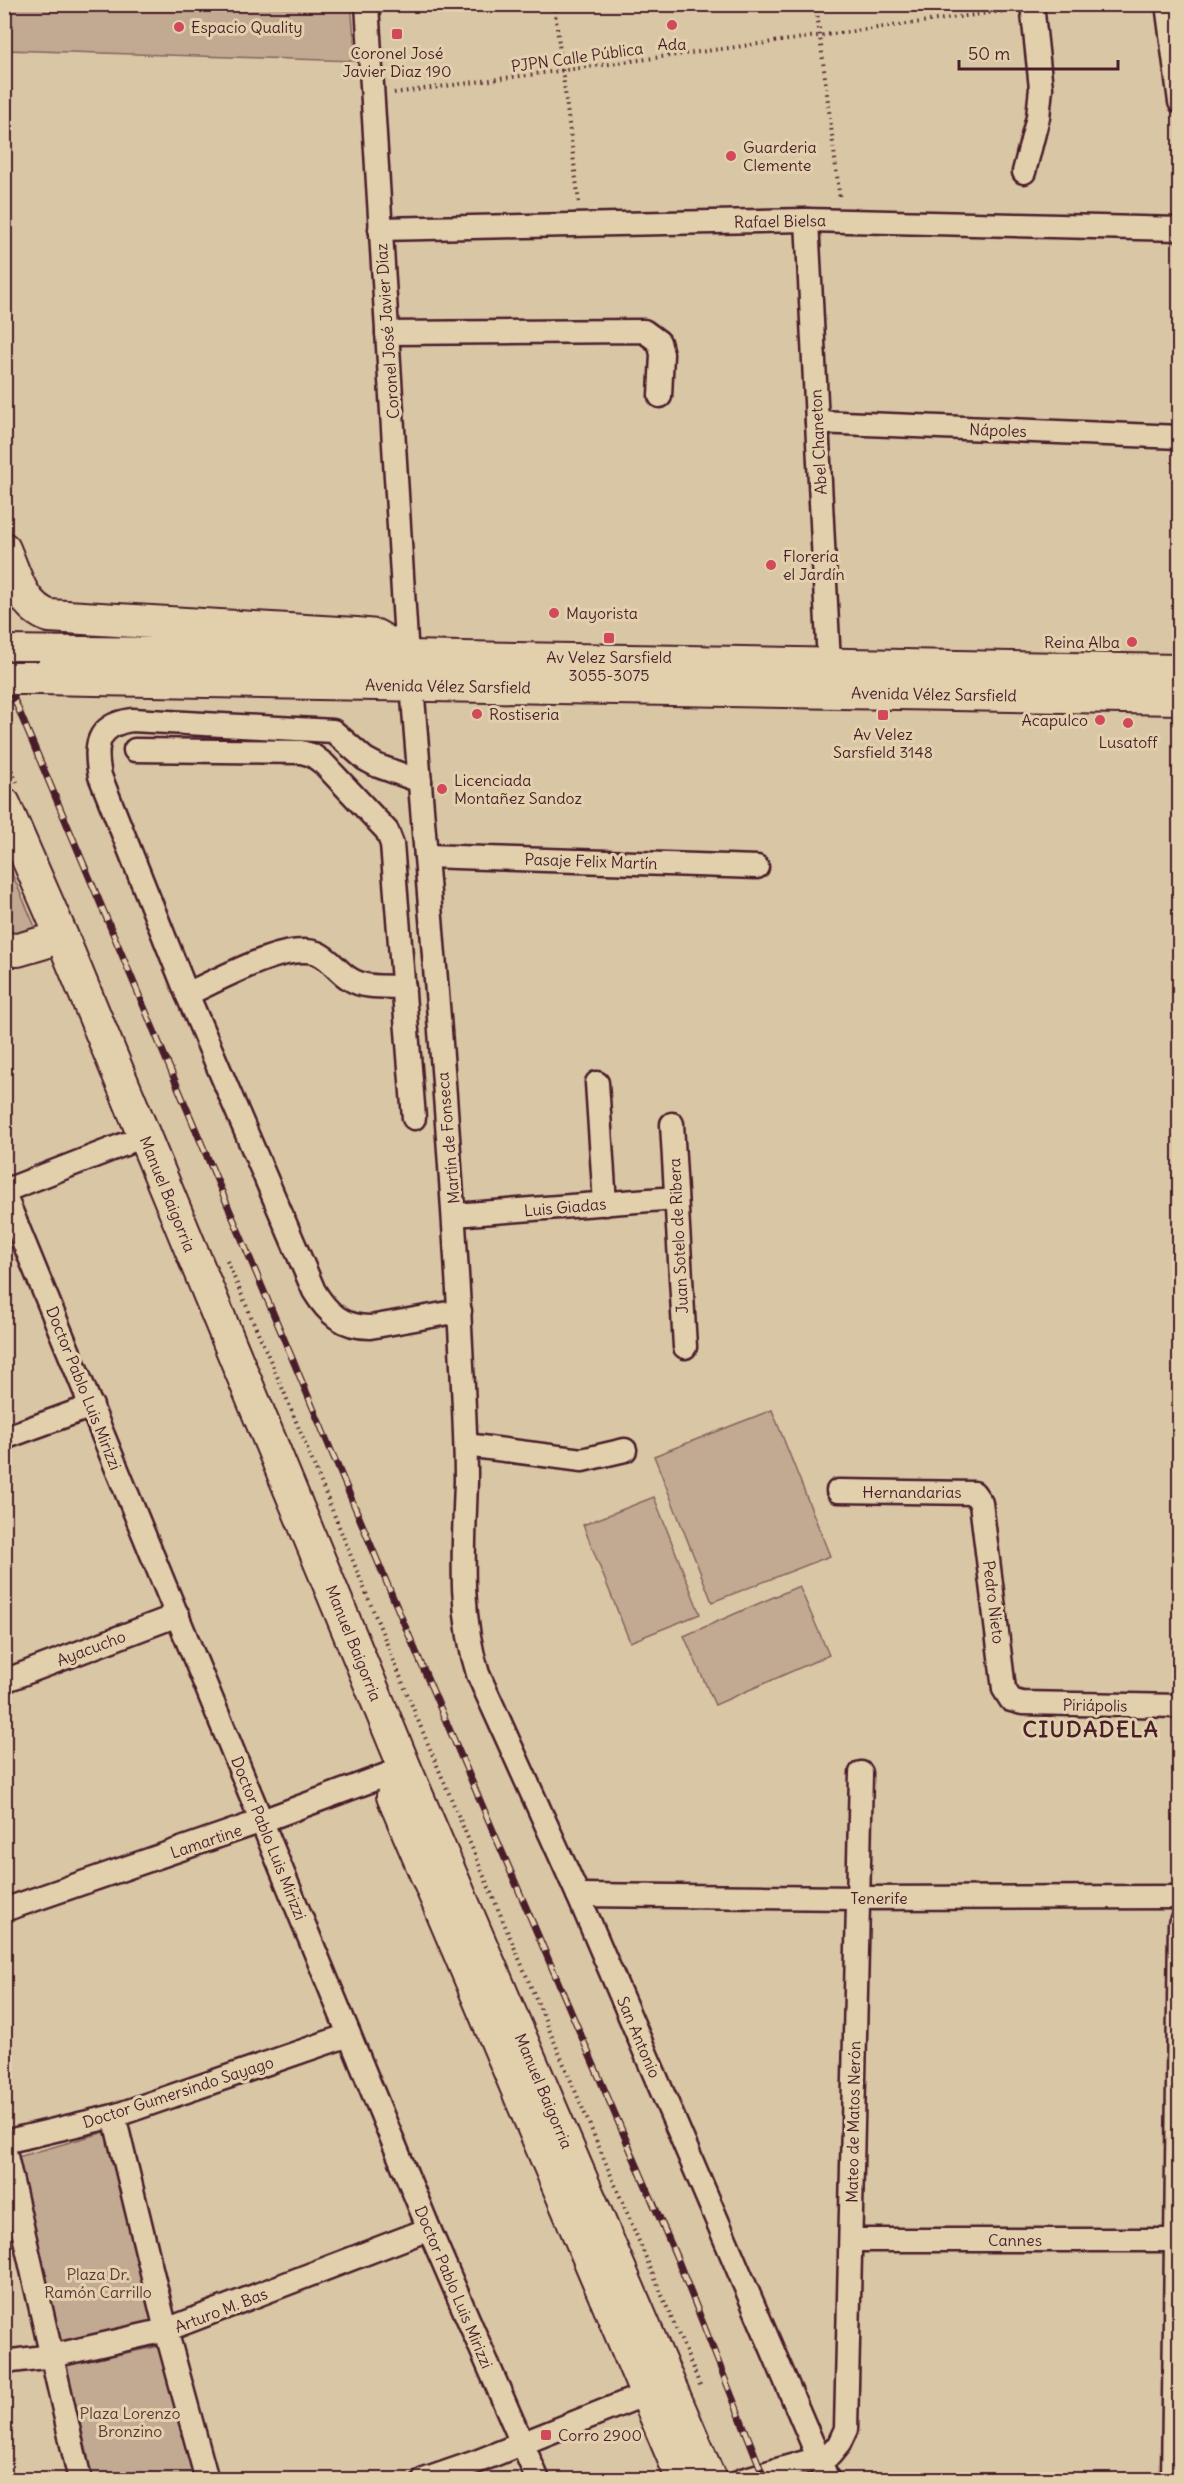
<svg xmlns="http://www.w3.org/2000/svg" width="1184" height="2484" viewBox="0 0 1184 2484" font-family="Delius,sans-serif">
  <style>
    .green { fill: #c1aa91; stroke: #86645e; stroke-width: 1.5 }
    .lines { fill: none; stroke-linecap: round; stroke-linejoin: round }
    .minor-casing { stroke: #4a1f2b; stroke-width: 27 }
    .secondary-casing { stroke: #4a1f2b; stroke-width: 36 }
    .path { stroke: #4a1f2b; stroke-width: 4; stroke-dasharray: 1.5 4.5; stroke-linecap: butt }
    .minor { stroke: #e2d0ad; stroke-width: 22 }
    .secondary { stroke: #e2d0ad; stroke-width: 32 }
    .rail-casing { stroke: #4a1f2b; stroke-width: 7 }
    .rail { stroke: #e2d0ad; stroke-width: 4.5; stroke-dasharray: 14; stroke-linecap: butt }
    .secondary-bridge-casing { stroke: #4a1f2b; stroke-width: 36; stroke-linecap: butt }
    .secondary-bridge { stroke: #e2d0ad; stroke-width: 32 }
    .poi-dot { fill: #d1495b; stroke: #e2d0ad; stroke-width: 2 }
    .labels { text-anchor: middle; stroke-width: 6; stroke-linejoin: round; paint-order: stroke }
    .poi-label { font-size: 16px; fill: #4a1f2b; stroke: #e2d0ad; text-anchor: start }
    .street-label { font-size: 16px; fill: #4a1f2b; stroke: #e2d0ad }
    .park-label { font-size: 16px; fill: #5c343a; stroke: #e2d0ad }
    .district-label { font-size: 22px; font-weight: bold; letter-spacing: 1.5px; fill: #4a1f2b; stroke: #e2d0ad }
  </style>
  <rect width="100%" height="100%" fill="#d9c6a5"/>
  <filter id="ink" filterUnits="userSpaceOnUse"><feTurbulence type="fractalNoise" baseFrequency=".0167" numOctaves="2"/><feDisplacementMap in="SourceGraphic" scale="12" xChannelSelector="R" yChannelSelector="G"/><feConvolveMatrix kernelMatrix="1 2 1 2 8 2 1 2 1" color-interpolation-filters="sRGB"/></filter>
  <g filter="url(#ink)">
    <g class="green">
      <path d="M351,4L356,61L5,50V5Z"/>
      <path d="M4,855L42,943L5,949Z"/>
      <path d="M772,1410L830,1556L712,1602L654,1456Z"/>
      <path d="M654,1497L700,1614L630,1642L583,1525Z"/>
      <path d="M799,1586L829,1655L715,1705L684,1636Z"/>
      <path d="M112,2130L160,2324L61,2345L18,2157Z"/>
      <path d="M165,2345L198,2479H90L63,2366Z"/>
    </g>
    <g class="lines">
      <defs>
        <g id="minor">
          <path d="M367,4L407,657"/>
          <path d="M1167,4L1180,102"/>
          <path d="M1024,172L1038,117L1041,88L1032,4"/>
          <path d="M807,220L829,664"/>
          <path d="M380,229L807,220L1180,229"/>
          <path d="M387,333L644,331L659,342L662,354L660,396"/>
          <path d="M817,422L1180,437"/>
          <path d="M412,685C430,912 451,1139 462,1366C464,1405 466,1443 466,1481C464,1546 458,1611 478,1674L578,1895L828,2480"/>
          <path d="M135,750L301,752L312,755L324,764L387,831L392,844L414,1118"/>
          <path d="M420,781L378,766L365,759L333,731L132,720C96,725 94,746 100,776L187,994L314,1291C328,1314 343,1327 370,1327L460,1311"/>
          <path d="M426,856L757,867"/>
          <path d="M187,994C219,980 284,942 317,953C330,958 338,972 350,979C365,989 386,986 404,987"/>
          <path d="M597,1083L605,1204"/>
          <path d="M672,1124L685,1347"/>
          <path d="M4,1191L125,1144"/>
          <path d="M4,1194L429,2229L538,2480"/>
          <path d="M454,1215L676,1198"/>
          <path d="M4,1438L92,1406"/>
          <path d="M466,1445L582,1460L625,1450"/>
          <path d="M838,1491L974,1493L981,1503L1004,1689L1011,1700L1022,1703L1180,1706"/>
          <path d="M4,1681L178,1615"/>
          <path d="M578,1895L857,1898L1180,1897"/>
          <path d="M4,1910L262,1821L405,1768"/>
          <path d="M114,2116L166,2330L207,2480"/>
          <path d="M4,2142L114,2116L349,2035"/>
          <path d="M4,2147L80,2480"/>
          <path d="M851,2240H1180"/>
          <path d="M4,2362L52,2356L166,2330L429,2229"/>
          <path d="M424,2480L476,2462L661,2388"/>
          <path d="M742,2480L830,2455L839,2444L846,2429L861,1773"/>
          <path d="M1173,2480L1180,1924"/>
        </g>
        <g id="secondary">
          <path d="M4,549C15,574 21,606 49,616L356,634L376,636L395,647"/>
          <path d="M4,652L407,657L1180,671"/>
          <path d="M39,678L1180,698"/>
          <path d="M4,804L62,937L405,1768L710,2480"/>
          <path d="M4,949L18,950L42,943"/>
          <path d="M393,1796L683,2480"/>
        </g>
      </defs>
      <use href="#minor" class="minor-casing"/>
      <use href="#secondary" class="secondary-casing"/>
      <g class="path">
        <path d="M554,4L579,203"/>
        <path d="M816,4L840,200"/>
        <path d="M394,93L1011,10"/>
        <path d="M4,754L17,782"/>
        <path d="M227,1261L284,1392L422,1730L700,2385"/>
      </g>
      <use href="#minor" class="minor"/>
      <use href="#secondary" class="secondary"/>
      <defs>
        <path id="rail" d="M4,675L405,1626L679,2263L765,2480"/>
      </defs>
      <use href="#rail" class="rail-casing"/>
      <use href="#rail" class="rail"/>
      <defs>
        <path id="secondary-bridge" d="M4,678H39"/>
      </defs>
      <use href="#secondary-bridge" class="secondary-bridge-casing"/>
      <use href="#secondary-bridge" class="secondary-bridge"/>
    </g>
  </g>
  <g class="poi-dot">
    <circle cx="672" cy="25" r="6"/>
    <circle cx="179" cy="27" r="6"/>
    <rect x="391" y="28" width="12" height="12" rx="3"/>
    <circle cx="731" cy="156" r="6"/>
    <circle cx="771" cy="565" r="6"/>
    <circle cx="554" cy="613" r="6"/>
    <rect x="603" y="632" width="12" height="12" rx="3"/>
    <circle cx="1132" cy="642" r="6"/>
    <circle cx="477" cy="714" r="6"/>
    <rect x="877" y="709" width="12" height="12" rx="3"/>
    <circle cx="1100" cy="720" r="6"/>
    <circle cx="1128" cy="723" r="6"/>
    <circle cx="442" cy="789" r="6"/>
    <rect x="540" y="2429" width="12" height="12" rx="3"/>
  </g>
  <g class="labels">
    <g class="poi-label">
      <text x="191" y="33">Espacio Quality</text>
      <text x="672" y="50" text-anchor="middle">Ada</text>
      <text x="397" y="59" text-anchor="middle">Coronel José<tspan x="397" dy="18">Javier Diaz 190</tspan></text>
      <text x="743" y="153">Guarderia<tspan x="743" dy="18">Clemente</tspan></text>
      <text x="783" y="562">Florería<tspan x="783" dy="18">el Jardín</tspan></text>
      <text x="566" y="619">Mayorista</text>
      <text x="1120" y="648" text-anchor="end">Reina Alba</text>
      <text x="609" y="663" text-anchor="middle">Av Velez Sarsfield<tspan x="609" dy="18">3055-3075</tspan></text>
      <text x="489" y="720">Rostiseria</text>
      <text x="1088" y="726" text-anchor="end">Acapulco</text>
      <text x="883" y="740" text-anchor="middle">Av Velez<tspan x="883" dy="18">Sarsfield 3148</tspan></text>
      <text x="1128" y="748" text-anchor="middle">Lusatoff</text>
      <text x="454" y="786">Licenciada<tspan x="454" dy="18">Montañez Sandoz</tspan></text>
      <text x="558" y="2441">Corro 2900</text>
    </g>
    <g class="street-label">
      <text transform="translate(577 57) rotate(-8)" y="6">PJPN Calle Pública</text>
      <text transform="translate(780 221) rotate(-1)" y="6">Rafael Bielsa</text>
      <text transform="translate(387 331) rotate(-94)" y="6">Coronel José Javier Díaz</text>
      <text transform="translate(998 430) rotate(2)" y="6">Nápoles</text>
      <text transform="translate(818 442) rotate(-93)" y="6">Abel Chaneton</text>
      <text transform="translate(448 686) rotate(1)" y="6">Avenida Vélez Sarsfield</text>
      <text transform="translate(934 694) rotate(1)" y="6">Avenida Vélez Sarsfield</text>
      <text transform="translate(591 861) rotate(2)" y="6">Pasaje Felix Martín</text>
      <text transform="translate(448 1138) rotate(-95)" y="6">Martín de Fonseca</text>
      <text transform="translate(168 1194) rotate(68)" y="6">Manuel Baigorria</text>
      <text transform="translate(565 1207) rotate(-5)" y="6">Luis Giadas</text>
      <text transform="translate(678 1236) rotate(-93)" y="6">Juan Sotelo de Ribera</text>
      <text transform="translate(84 1388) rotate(68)" y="6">Doctor Pablo Luis Mirizzi</text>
      <text x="912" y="1498">Hernandarias</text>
      <text transform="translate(994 1602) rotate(83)" y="6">Pedro Nieto</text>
      <text transform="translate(354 1643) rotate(68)" y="6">Manuel Baigorria</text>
      <text transform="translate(91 1648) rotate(-21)" y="6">Ayacucho</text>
      <text transform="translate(1095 1705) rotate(1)" y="6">Piriápolis</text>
      <text transform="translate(269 1838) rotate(68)" y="6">Doctor Pablo Luis Mirizzi</text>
      <text transform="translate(206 1841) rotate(-19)" y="6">Lamartine</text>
      <text x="879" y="1904">Tenerife</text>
      <text transform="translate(639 2037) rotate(67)" y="6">San Antonio</text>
      <text transform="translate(544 2091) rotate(67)" y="6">Manuel Baigorria</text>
      <text transform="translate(178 2092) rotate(-18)" y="6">Doctor Gumersindo Sayago</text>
      <text transform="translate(853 2122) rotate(-89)" y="6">Mateo de Matos Nerón</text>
      <text x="1015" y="2246">Cannes</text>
      <text transform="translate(454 2287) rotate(67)" y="6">Doctor Pablo Luis Mirizzi</text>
      <text transform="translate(221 2310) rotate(-21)" y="6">Arturo M. Bas</text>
    </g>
    <g class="park-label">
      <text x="98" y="2280">Plaza Dr.<tspan x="98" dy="18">Ramón Carrillo</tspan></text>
      <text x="130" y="2419">Plaza Lorenzo<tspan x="130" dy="18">Bronzino</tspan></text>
    </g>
    <g class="district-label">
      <text x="1091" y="1737">CIUDADELA</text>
    </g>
  </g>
  <rect width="1184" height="2484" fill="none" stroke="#e2d0ad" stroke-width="24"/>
  <rect x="12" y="12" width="1160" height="2460" fill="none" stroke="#4a1f2b" stroke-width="2" filter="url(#ink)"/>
  <path d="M959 60v9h159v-9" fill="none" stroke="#4a1f2b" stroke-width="3"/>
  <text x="968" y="60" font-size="18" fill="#4a1f2b" stroke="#e2d0ad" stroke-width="4.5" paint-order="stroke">50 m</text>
</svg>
